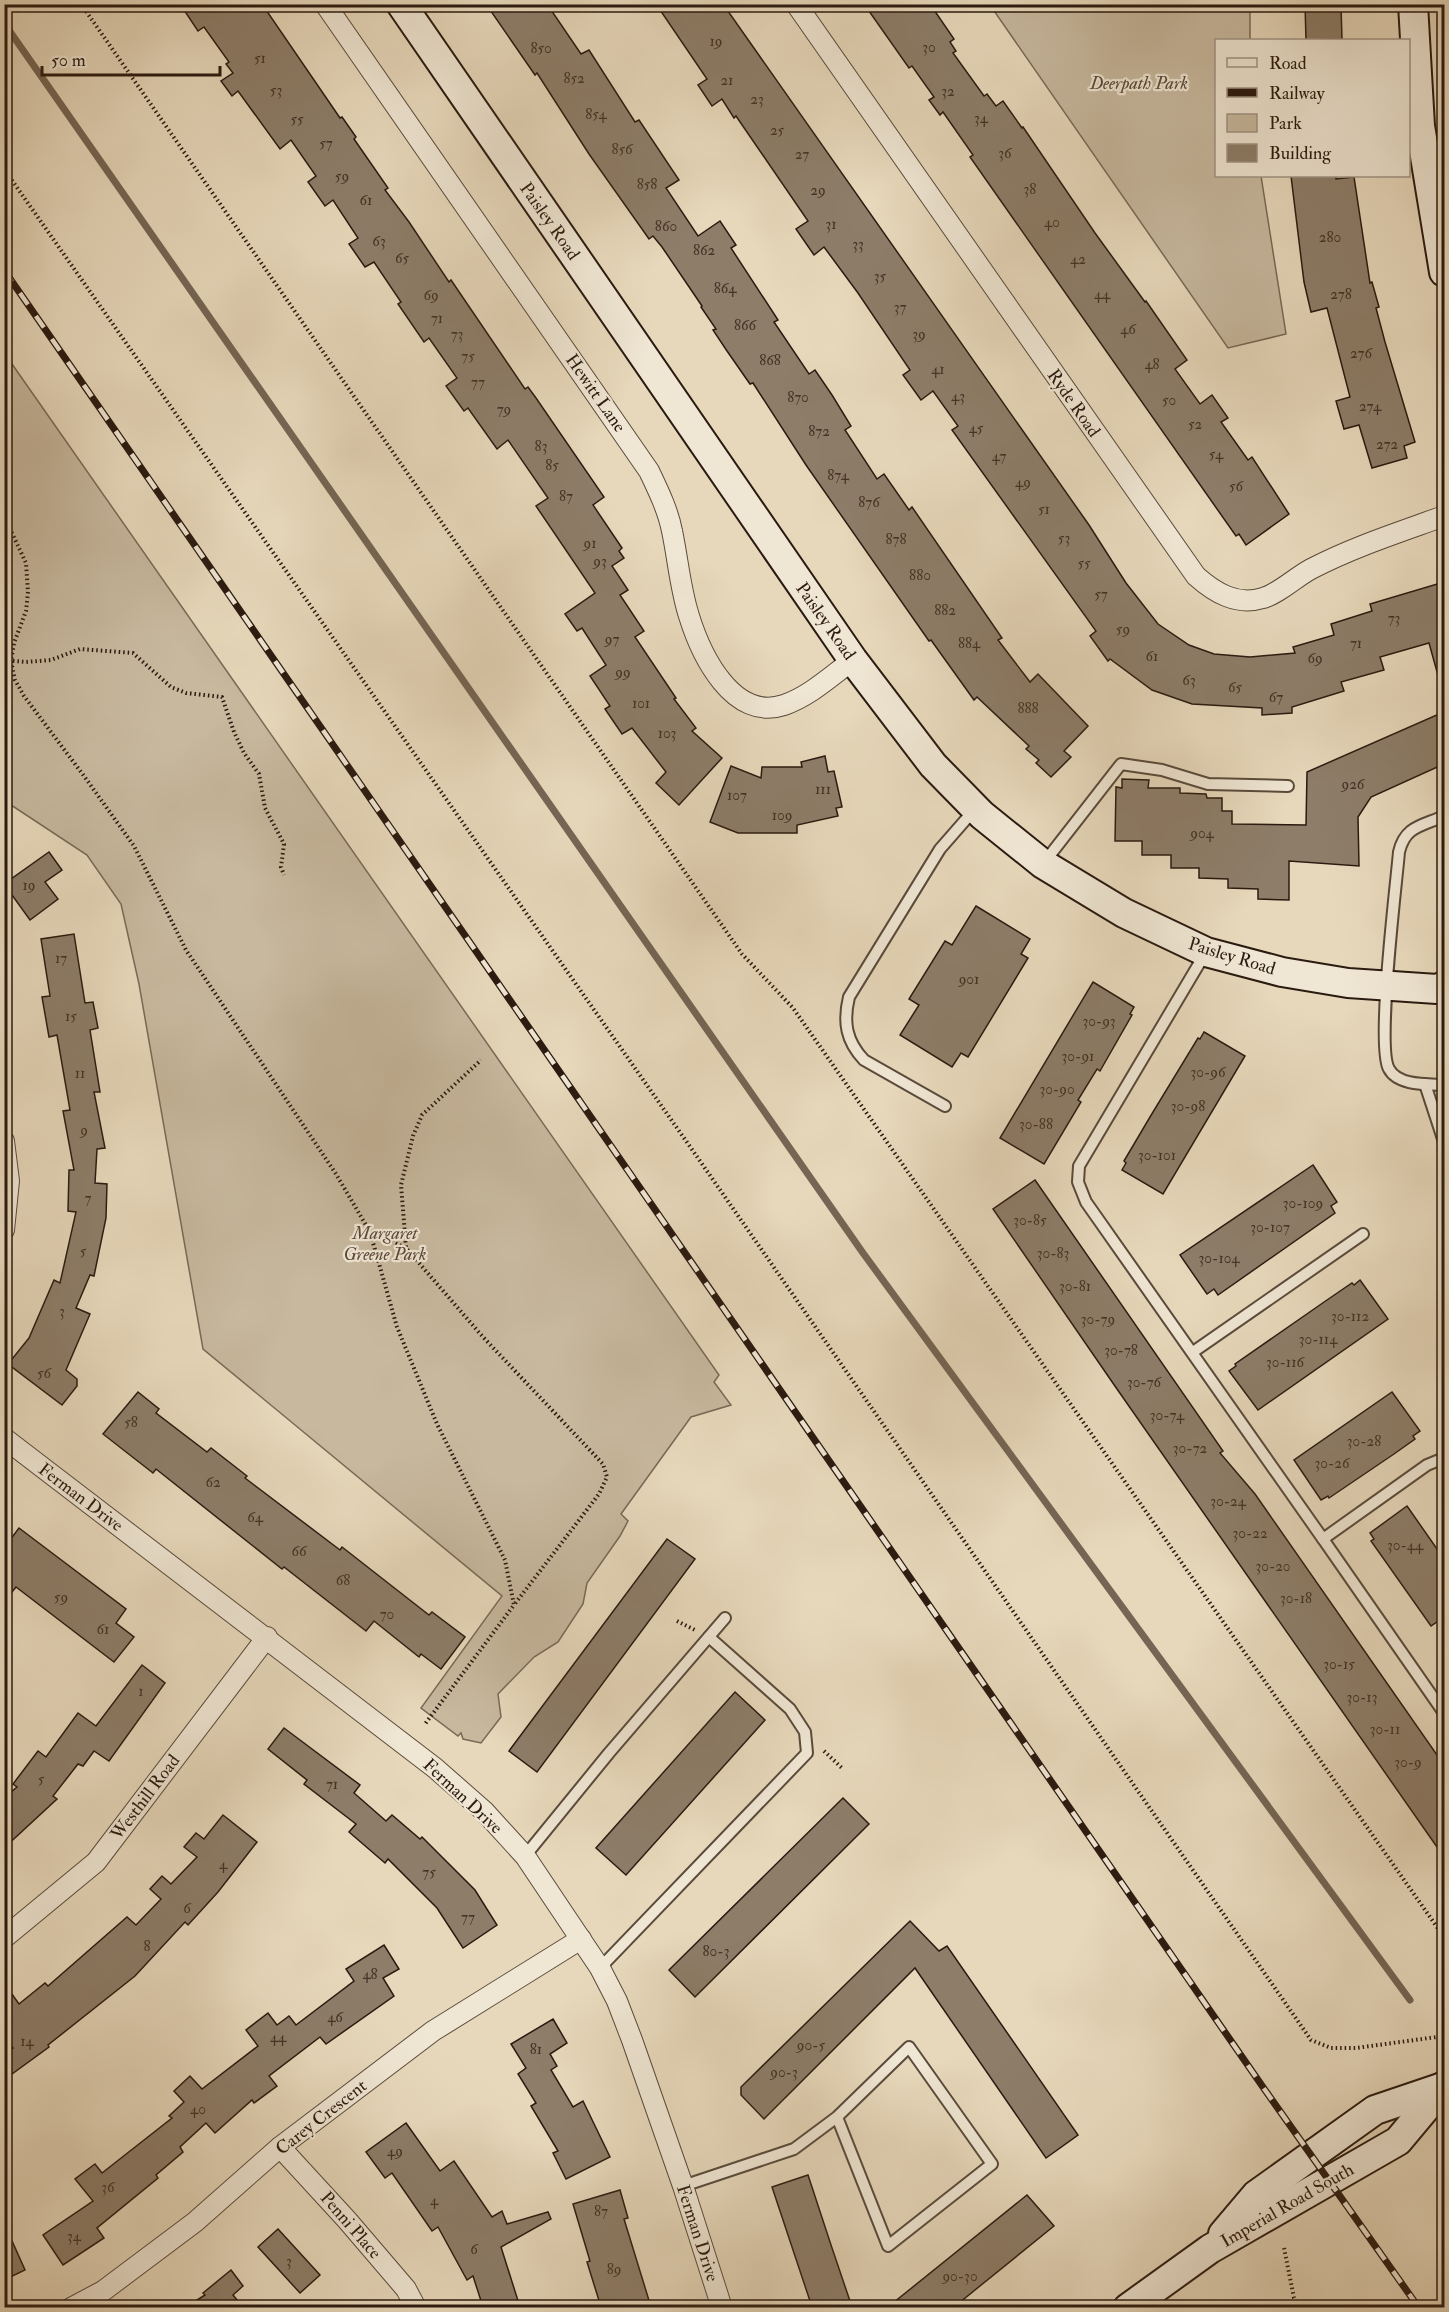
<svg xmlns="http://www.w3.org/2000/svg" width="1449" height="2312" viewBox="0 0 1449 2312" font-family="'IM FELL Double Pica',serif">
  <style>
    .green { fill: #c7b89e; stroke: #796957; stroke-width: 1.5 }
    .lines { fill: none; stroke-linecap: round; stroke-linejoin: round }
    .stream { stroke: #756554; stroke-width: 7 }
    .building { fill: #8d7d69; stroke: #2b1a10; stroke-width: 1.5 }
    .lane-casing { stroke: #5a4a3b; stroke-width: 14 }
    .street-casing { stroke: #5a4a3b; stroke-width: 22 }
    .secondary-casing { stroke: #2b1a10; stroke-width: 32 }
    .path { stroke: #2b1a10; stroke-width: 4; stroke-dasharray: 1.5 3; stroke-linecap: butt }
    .lane { stroke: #efe6d3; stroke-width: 10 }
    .street { stroke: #efe6d3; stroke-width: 20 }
    .secondary { stroke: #efe6d3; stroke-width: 28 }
    .rail-casing { stroke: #2b1a10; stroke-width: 7 }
    .rail { stroke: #efe6d3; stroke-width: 4.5; stroke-dasharray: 14; stroke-linecap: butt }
    .labels { text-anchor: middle; stroke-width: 4.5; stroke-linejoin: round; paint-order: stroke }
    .number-label { font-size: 15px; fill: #443326 }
    .park-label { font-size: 18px; font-style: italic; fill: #5a493b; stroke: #efe6d3 }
    .street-label { font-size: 18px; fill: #2b1a10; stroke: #efe6d3 }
  </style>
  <rect width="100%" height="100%" fill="#e7d8bb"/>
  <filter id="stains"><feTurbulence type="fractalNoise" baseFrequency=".00333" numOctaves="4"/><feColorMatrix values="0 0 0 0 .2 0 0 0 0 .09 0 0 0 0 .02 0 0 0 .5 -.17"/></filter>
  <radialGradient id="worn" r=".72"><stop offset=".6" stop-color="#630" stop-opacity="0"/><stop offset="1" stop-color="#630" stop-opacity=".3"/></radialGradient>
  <g class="green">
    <path d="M990,5H1250V40H1216V176H1261L1286,334L1228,348Z"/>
    <path d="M5,354L719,1375L714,1382L731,1405L691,1417L621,1514L628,1521L620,1536L587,1583L583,1604L558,1642L534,1657L498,1694L501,1717L481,1743L463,1739L461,1733L458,1736L421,1708L502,1596L203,1349L139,984L121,904L87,855L5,801Z"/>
  </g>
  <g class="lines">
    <path class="stream" d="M4,23L863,1253L1410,2000"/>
  </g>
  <g class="building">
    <path d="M180,4H262L340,118L342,117L356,137L354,139L388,188L385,190L409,222L449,282L451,280L525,389L528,387L536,398L604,497L593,505L622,548L619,551L624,558L612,566L628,590L620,595L644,631L635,637L676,698L674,699L696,728L692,731L722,758L679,805L656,783L666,772L632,728L622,734L605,709L610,706L590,676L606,665L582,628L577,631L565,614L595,593L536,506L548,498L508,440L497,449L468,408L464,411L446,386L457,378L429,338L424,342L398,304L401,302L374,262L365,267L349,244L358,238L333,200L325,206L308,182L316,176L291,140L280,149L238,91L232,96L221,81L233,73L226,64L229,62L204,27L198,31Z"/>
    <path d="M486,4H547L581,54L589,50L635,122L639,120L679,180L666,188L698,236L720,221L736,245L731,248L778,320L774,322L809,374L815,370L832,395L851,426L845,430L877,479L884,474L909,510L912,507L1002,638L998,640L1030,682L1038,674L1088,726L1064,751L1071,757L1051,777L1036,763L1039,760L1026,749L1029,746L977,697L974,700L931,640L929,641L806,465L753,383L750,384L727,351L713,330L716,329L701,307L702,306L662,247L653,236L649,239L589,154L537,73L535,75Z"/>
    <path d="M656,4H723L1089,525L1126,583L1158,624L1189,645L1214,654L1250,657L1295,653L1293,647L1334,635L1331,624L1372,611L1370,604L1444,582V679H1439L1429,643L1380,657L1384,670L1341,682L1344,691L1292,707V713L1262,715V708L1192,704L1152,690L1110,659L1108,661L1090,636L1096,631L952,430L958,426L933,391L921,400L903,375L910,370L858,293L824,247L814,255L796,229L808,221L736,116L734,118L722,99L712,106L698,85L707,79Z"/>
    <path d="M864,4H930L954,39L950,42L956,51L953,53L984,96L987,94L996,106L1003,101L1022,128L1023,127L1095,233L1145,302L1146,301L1187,360L1175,369L1200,404L1212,395L1228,418L1221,422L1248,460L1252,457L1289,514L1246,545L1239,534L1236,536L970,157L973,155L943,112L940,115L929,100L934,97L912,66L909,68Z"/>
    <path d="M1305,4L1341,6L1342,39L1306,40Z"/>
    <path d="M1291,176H1336V179L1354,177L1370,283L1372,282L1379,307L1376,308L1385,342L1415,442L1404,446L1407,458L1372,468L1359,425L1344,429L1336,401L1350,397L1327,308L1311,312L1304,282Z"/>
    <path d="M1439,714L1444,727V764L1371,797L1358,817L1359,866L1289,861V900L1258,899V889L1228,888V879L1199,878V868H1171V855H1142V841H1115L1116,787L1122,788V779L1149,780L1148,788H1180V793L1206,794L1207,798H1222V811H1232V824L1306,825L1307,772Z"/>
    <path d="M825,756L828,772L834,771L842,807L836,808L838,816L797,825V833H738L710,822L731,766L761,778L762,767H802L801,762Z"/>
    <path d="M49,852L62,870L45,882L58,899L30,920L4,884Z"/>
    <path d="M976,906L1030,939L1021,954L1028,958L968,1057L961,1053L952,1067L900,1035L919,1005L909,999L945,941L952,945Z"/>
    <path d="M74,934L85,1003L93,1002L98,1028L90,1030L100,1092H94L105,1148L97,1149L95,1183L107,1184L106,1218L94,1276L90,1275L76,1308L90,1314L66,1370L77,1379V1386L62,1405L8,1364L29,1338L54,1280L60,1283L76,1212L68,1211L69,1170H74L63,1111L70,1110L57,1035L49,1037L42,997L50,996L41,939Z"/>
    <path d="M1093,982L1134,1007L1130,1014L1132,1015L1100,1071L1097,1069L1078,1100L1081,1102L1044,1164L1000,1138Z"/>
    <path d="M1204,1032L1245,1056L1163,1194L1122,1170L1126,1163L1124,1161L1150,1117L1198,1038L1200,1039Z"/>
    <path d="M1313,1165L1337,1202L1331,1206L1335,1213L1218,1295L1214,1289L1207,1294L1180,1255Z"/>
    <path d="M1035,1180L1223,1451L1220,1453L1255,1494L1444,1765V1857L1117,1389L993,1209Z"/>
    <path d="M1360,1280L1388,1319L1258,1410L1229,1371L1236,1366L1235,1364L1327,1300L1352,1283L1354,1285Z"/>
    <path d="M138,1392L159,1409L156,1413L207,1452L211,1448L247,1476L245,1478L340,1550L342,1547L429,1615L432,1612L465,1637L441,1669L421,1654L419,1657L374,1621L366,1631L284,1567L282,1569L156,1469L153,1473L103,1434Z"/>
    <path d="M1392,1392L1420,1431L1413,1436L1415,1439L1394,1454L1329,1498L1328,1496L1321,1500L1294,1460Z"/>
    <path d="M1407,1506L1444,1559V1617L1431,1626L1371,1541L1374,1539L1370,1533Z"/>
    <path d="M19,1528L126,1609L116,1623L134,1637L114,1662L16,1587L4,1602V1548Z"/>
    <path d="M667,1539L695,1559L537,1772L509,1751Z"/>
    <path d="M142,1665L165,1683L109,1761L94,1751L83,1766L78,1764L53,1796L57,1799L4,1848V1798L17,1787L13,1784L38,1751L46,1757L78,1713L96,1726Z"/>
    <path d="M735,1692L765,1720L626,1875L596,1848Z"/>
    <path d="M284,1728L360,1785L354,1793L386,1821L392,1815L420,1839L422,1837L475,1890L497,1925L463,1948L437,1908L388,1859L385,1863L349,1832L356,1824L304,1784L307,1780L268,1749Z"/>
    <path d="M843,1798L869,1824L695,1997L669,1970Z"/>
    <path d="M223,1815L257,1842L218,1892L188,1925L185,1922L135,1976L48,2045L49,2047L12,2074L4,2064V2054L13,2048L4,2035V1983L19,2004L45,1983L48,1986L127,1917L136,1925L161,1899L150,1889L162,1876L171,1884L197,1857L184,1847L196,1833L204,1839Z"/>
    <path d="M910,1921L939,1951L947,1946L1078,2135L1046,2158L915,1968L764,2119L741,2095V2087Z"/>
    <path d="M384,1945L399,1969L383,1978L394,1996L326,2044L320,2037L269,2076L277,2086L254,2103L252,2100L215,2133L206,2123L180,2147L183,2152L156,2175L158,2178L97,2228L104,2238L63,2265L43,2235L93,2201L75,2179L95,2164L102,2173L172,2118L169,2116L184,2102L174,2091L190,2076L202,2089L258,2046L246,2030L268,2013L277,2025L289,2016L296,2025L354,1981L346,1969Z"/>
    <path d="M553,2019L567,2043L550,2054L557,2066L551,2070L573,2107L583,2101L610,2157L566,2179L553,2153L558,2151L531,2106L536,2103L518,2074L526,2068L511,2044Z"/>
    <path d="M406,2123L440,2171L454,2161L492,2217L502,2211L507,2224L548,2212L551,2219L501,2247L520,2307H483L473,2276L467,2280L438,2227L432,2231L392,2173L385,2178L366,2152Z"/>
    <path d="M808,2175L831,2245L852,2307H812L772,2187Z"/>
    <path d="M620,2190L628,2218L624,2219L651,2307H601L587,2262L590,2261L573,2204Z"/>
    <path d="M1027,2195L1054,2226L954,2307H888Z"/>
    <path d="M4,2223L25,2270L4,2280Z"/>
    <path d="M278,2229L320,2275L300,2293L258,2247Z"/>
    <path d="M231,2270L243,2286L233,2295L243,2307H186L205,2295L203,2293Z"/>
  </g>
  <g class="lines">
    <defs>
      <g id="lane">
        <path d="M1434,4L1444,6"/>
        <path d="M1444,816C1422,826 1405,826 1399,852C1396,887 1376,1047 1389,1069C1398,1086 1428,1084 1444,1085"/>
        <path d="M1043,864L1121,764L1162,770L1208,784L1288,786"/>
        <path d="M1206,952L1079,1166L1078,1182L1086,1202L1323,1539"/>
        <path d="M1425,1084L1444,1142"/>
        <path d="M945,1106L864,1060C846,1041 843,1022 849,997L940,849L975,809"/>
        <path d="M1193,1352L1363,1234"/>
        <path d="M1444,1458L1427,1465L1323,1539L1444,1713"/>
        <path d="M525,1856L609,1753L725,1618"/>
        <path d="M600,1968L807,1753L805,1732L790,1709L709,1637"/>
        <path d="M683,2186L794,2149L837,2117L909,2047L992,2164L888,2246L837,2117"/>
      </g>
      <g id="street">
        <path d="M325,4L649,471C658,490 668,510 672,531C678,559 680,588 689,616C701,655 733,722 784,705C810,696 831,676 853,660"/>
        <path d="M796,4L1196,576C1215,593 1237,606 1263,598C1278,594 1296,577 1311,569C1353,547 1400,532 1444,516"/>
        <path d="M4,1141L9,1181L4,1230"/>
        <path d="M4,1438L435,1768L484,1811L525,1856L600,1968L617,2001L632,2040L683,2186L722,2308"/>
        <path d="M4,1938L96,1862L267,1637"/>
        <path d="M280,2147L347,2220L406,2289L416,2308"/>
        <path d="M71,2308L103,2291L195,2222L280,2147L433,2031L581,1939"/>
      </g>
      <g id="secondary">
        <path d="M401,4L853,660L933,765L982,815L1043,864L1124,913L1206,952L1282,972L1348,983L1437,989L1444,986"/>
        <path d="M1413,4L1420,126L1444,272"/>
        <path d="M1223,2234L1256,2195L1375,2110L1443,2087"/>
        <path d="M1128,2308L1210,2249L1398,2141L1444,2086"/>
      </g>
    </defs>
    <use href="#lane" class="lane-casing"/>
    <use href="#street" class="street-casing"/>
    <use href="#secondary" class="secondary-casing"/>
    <g class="path">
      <path d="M81,4L742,954L793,1008L1444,1937"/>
      <path d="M4,169L684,1138L1311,2040L1331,2048H1356L1444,2036"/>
      <path d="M4,516L26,563L28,592L26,611L14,643L11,661L15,680L24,696L84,776L134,846L186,950L336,1174L370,1232L397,1327L437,1424L505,1560L514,1605L425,1724"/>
      <path d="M4,660L26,662L51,660L80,649L133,653L171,687L186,693L222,697L234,732L244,753L259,774L265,808L284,844L281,867L284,875"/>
      <path d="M371,1232L406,1248L483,1337L603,1464L607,1477L599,1494L514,1605"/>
      <path d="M406,1247L401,1185L413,1136L422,1115L481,1060"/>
      <path d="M1442,1475L1444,1492"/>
      <path d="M677,1621L695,1630"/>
      <path d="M824,1751L843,1769"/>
      <path d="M1284,2248L1294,2298L1301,2308"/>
    </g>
    <use href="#lane" class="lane"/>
    <use href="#street" class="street"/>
    <use href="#secondary" class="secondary"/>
    <defs>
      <path id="rail" d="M4,270L1265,2090L1419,2308"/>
    </defs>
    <use href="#rail" class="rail-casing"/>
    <use href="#rail" class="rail"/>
  </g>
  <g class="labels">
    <g class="number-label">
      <text x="716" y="46">19</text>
      <text x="929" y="52">30</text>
      <text x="541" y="53">850</text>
      <text x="260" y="63">51</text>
      <text x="574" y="83">852</text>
      <text x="727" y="85">21</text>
      <text x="276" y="95">53</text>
      <text x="948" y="96">32</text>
      <text x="757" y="104">23</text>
      <text x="596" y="119">854</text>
      <text x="981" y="123">34</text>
      <text x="297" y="124">55</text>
      <text x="777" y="135">25</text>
      <text x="326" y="148">57</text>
      <text x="622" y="154">856</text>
      <text x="1005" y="158">36</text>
      <text x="802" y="159">27</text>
      <text x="342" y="181">59</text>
      <text x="647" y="189">858</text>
      <text x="1030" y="194">38</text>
      <text x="818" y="195">29</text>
      <text x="366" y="205">61</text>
      <text x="1052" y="227">40</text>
      <text x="831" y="229">31</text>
      <text x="666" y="231">860</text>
      <text x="1330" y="242">280</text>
      <text x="379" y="246">63</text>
      <text x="858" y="249">33</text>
      <text x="704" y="255">862</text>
      <text x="402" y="263">65</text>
      <text x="1078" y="264">42</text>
      <text x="880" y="281">35</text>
      <text x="725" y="293">864</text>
      <text x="1102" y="299">44</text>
      <text x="1341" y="299">278</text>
      <text x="431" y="300">69</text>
      <text x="900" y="312">37</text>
      <text x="437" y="323">71</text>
      <text x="745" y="330">866</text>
      <text x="1128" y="334">46</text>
      <text x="457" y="339">73</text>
      <text x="919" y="339">39</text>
      <text x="1361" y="358">276</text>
      <text x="468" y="361">75</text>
      <text x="770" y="365">868</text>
      <text x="1152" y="369">48</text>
      <text x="938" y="374">41</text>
      <text x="478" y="387">77</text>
      <text x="958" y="401">43</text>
      <text x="798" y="402">870</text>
      <text x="1169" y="405">50</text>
      <text x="1370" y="411">274</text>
      <text x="504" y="414">79</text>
      <text x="1195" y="429">52</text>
      <text x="976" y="433">45</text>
      <text x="819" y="436">872</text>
      <text x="1387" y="449">272</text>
      <text x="541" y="451">83</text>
      <text x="1216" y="459">54</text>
      <text x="999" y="461">47</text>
      <text x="552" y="470">85</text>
      <text x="838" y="480">874</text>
      <text x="1023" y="487">49</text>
      <text x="1236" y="491">56</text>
      <text x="566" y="501">87</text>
      <text x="869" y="507">876</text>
      <text x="1044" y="514">51</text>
      <text x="1064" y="543">53</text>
      <text x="896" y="544">878</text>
      <text x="590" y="548">91</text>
      <text x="600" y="566">93</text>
      <text x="1084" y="568">55</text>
      <text x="920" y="580">880</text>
      <text x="1101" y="599">57</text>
      <text x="945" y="615">882</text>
      <text x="1394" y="623">73</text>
      <text x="1123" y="634">59</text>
      <text x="612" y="644">97</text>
      <text x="969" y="648">884</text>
      <text x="1356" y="648">71</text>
      <text x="1152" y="661">61</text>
      <text x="1315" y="663">69</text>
      <text x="623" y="677">99</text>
      <text x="1189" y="685">63</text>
      <text x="1235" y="692">65</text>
      <text x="1276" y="702">67</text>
      <text x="641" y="708">101</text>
      <text x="1028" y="713">888</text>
      <text x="667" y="738">103</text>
      <text x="1353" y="789">926</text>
      <text x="823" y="794">111</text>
      <text x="737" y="800">107</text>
      <text x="782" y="820">109</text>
      <text x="1202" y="838">904</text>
      <text x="29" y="890">19</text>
      <text x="61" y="963">17</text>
      <text x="969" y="984">901</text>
      <text x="71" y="1021">15</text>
      <text x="1099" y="1026">30-93</text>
      <text x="1078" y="1061">30-91</text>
      <text x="1208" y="1077">30-96</text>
      <text x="80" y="1078">11</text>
      <text x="1057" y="1094">30-90</text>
      <text x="1188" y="1111">30-98</text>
      <text x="1036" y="1129">30-88</text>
      <text x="84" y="1135">9</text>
      <text x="1157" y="1160">30-101</text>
      <text x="88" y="1203">7</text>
      <text x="1303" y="1208">30-109</text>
      <text x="1030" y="1225">30-85</text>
      <text x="1270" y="1232">30-107</text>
      <text x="83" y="1256">5</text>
      <text x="1053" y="1258">30-83</text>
      <text x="1219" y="1263">30-104</text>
      <text x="1075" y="1291">30-81</text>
      <text x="62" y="1316">3</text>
      <text x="1350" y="1321">30-112</text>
      <text x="1098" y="1324">30-79</text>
      <text x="1318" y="1344">30-114</text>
      <text x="1121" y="1355">30-78</text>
      <text x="1285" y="1367">30-116</text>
      <text x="44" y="1378">56</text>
      <text x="1144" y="1387">30-76</text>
      <text x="1167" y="1420">30-74</text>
      <text x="131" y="1427">58</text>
      <text x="1364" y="1446">30-28</text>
      <text x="1190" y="1453">30-72</text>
      <text x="1332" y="1468">30-26</text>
      <text x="213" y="1487">62</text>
      <text x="1228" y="1506">30-24</text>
      <text x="255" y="1522">64</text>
      <text x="1250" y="1538">30-22</text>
      <text x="1405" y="1550">30-44</text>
      <text x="299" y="1556">66</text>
      <text x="1273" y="1571">30-20</text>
      <text x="343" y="1585">68</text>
      <text x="61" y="1602">59</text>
      <text x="1296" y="1603">30-18</text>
      <text x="387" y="1619">70</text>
      <text x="103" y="1634">61</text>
      <text x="1339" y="1669">30-15</text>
      <text x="141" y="1696">1</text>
      <text x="1362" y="1702">30-13</text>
      <text x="1385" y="1734">30-11</text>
      <text x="1408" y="1767">30-9</text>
      <text x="41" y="1784">5</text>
      <text x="332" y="1789">71</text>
      <text x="223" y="1869">4</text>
      <text x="429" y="1877">75</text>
      <text x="187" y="1913">6</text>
      <text x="468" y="1922">77</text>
      <text x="147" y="1951">8</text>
      <text x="716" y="1956">80-3</text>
      <text x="370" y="1979">48</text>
      <text x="335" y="2022">46</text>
      <text x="278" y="2042">44</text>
      <text x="27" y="2046">14</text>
      <text x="811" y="2050">90-5</text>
      <text x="536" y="2054">81</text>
      <text x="784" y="2077">90-3</text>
      <text x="198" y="2114">40</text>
      <text x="395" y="2156">49</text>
      <text x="108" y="2192">36</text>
      <text x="434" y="2205">4</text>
      <text x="601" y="2216">87</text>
      <text x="74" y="2241">34</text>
      <text x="474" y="2254">6</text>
      <text x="289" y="2266">3</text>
      <text x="614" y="2274">89</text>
      <text x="960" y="2281">90-30</text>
    </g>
    <g class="park-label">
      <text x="1139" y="89">Deerpath Park</text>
      <text x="385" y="1239">Margaret<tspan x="385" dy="21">Greene Park</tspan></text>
    </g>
    <g class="street-label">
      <text transform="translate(550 221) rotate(55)" y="6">Paisley Road</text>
      <text transform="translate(596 393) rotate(55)" y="6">Hewitt Lane</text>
      <text transform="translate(1074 403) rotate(55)" y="6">Ryde Road</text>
      <text transform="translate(826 621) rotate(55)" y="6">Paisley Road</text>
      <text transform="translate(1232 956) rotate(17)" y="6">Paisley Road</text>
      <text transform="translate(81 1497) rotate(37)" y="6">Ferman Drive</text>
      <text transform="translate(463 1796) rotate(43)" y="6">Ferman Drive</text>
      <text transform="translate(145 1797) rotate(-53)" y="6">Westhill Road</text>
      <text transform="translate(321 2117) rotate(-38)" y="6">Carey Crescent</text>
      <text transform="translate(1287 2205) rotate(-30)" y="6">Imperial Road South</text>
      <text transform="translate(351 2225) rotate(49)" y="6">Penni Place</text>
      <text transform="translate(698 2233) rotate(72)" y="6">Ferman Drive</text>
    </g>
  </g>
  <rect width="1449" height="2312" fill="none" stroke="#e7d8bb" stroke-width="24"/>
  <rect x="6" y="6" width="1437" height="2300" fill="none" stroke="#2b1a10" stroke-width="3"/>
  <rect x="12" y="12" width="1425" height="2288" fill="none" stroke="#2b1a10" stroke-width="1.5"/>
  <rect x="1215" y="39" width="195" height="138" fill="#efe6d3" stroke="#a19485" stroke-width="1.5"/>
  <rect x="1227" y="58" width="30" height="9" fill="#efe6d3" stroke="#a19485" stroke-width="1.5"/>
  <text x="1269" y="69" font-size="18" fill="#2b1a10">Road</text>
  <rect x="1227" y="88" width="30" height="9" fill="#2b1a10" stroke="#a19485" stroke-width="1.5"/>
  <text x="1269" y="99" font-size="18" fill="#2b1a10">Railway</text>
  <rect x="1227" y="114" width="30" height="18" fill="#c7b89e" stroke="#a19485" stroke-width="1.5"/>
  <text x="1269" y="129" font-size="18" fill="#2b1a10">Park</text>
  <rect x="1227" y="144" width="30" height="18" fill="#8d7d69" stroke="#a19485" stroke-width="1.5"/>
  <text x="1269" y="159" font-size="18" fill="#2b1a10">Building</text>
  <path d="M42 66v9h178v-9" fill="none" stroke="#2b1a10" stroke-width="3"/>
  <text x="51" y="66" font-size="18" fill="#2b1a10" stroke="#efe6d3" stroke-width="4.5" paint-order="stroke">50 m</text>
  <rect width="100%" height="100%" filter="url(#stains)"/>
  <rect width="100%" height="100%" fill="url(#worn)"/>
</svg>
